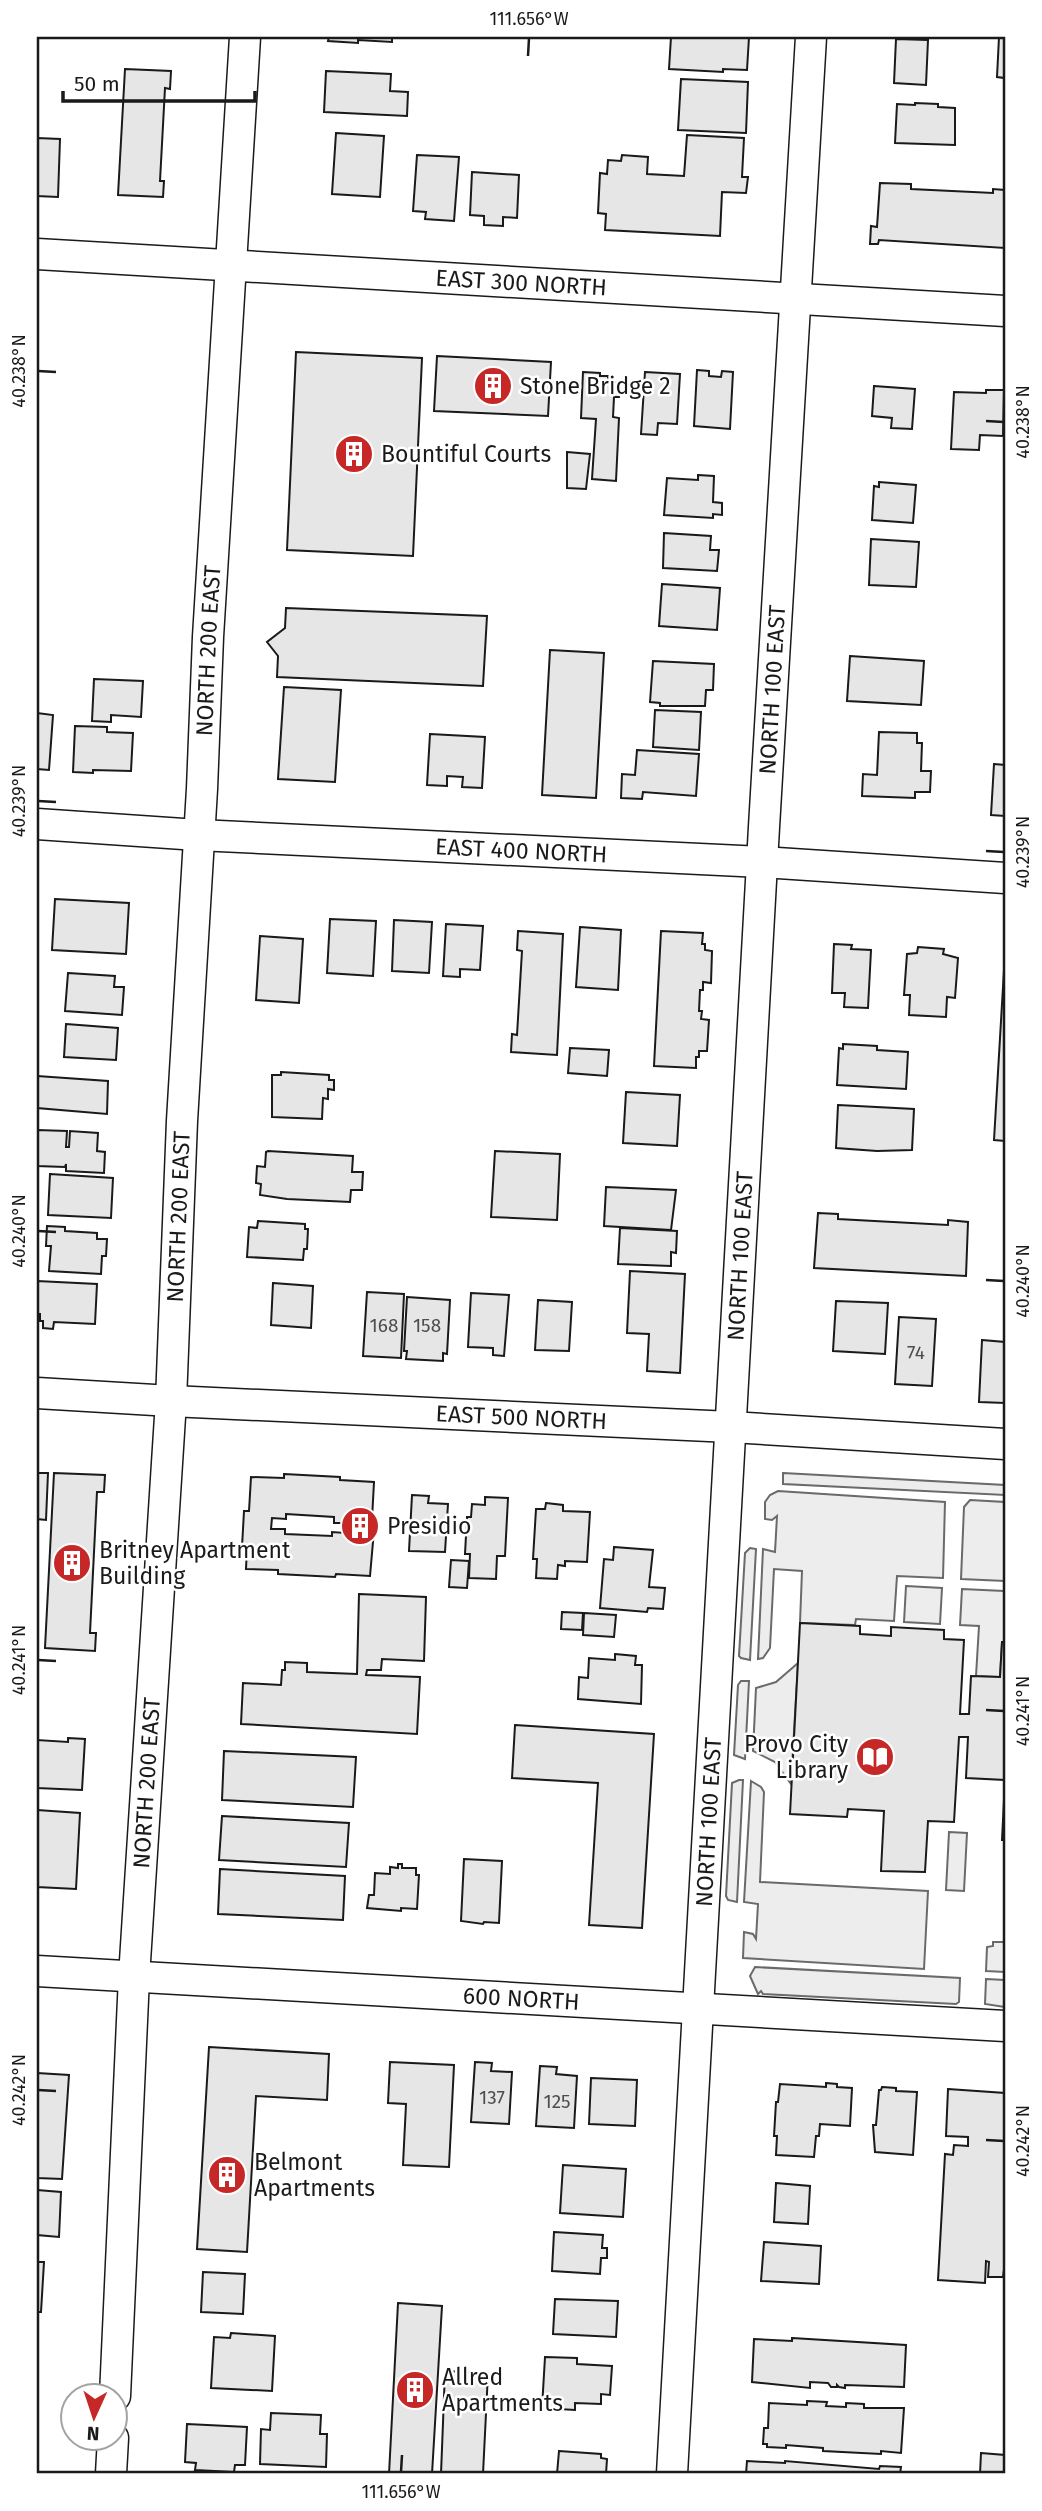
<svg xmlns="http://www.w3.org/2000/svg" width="1042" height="2511" viewBox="0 0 1042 2511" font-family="'Fira Sans',sans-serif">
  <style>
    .built { fill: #ededed; stroke: #6a6a6a; stroke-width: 2 }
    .building { fill: #e6e6e6; stroke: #1a1a1a; stroke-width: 2; fill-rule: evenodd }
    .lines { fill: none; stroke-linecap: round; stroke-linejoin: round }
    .minor-casing { stroke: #1a1a1a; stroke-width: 33 }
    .minor { stroke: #fff; stroke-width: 30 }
    .ticks { fill: none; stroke: #1a1a1a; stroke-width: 2.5 }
    .labels { text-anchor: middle; stroke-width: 5; stroke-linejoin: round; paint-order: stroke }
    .number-label { font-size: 19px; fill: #4d4d4d }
    .street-label { font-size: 23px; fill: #1a1a1a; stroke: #fff }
    .poi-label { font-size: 23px; fill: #1a1a1a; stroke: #fff; text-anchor: start }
    .neatline { fill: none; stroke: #1a1a1a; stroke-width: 2.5 }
    .ticks-label { font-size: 18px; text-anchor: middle; fill: #1a1a1a }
  </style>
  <rect width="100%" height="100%" fill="#fff"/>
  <g class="built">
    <path d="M783,1473L1005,1485V1495L783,1484Z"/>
    <path d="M778,1491L945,1502L943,1578L897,1576L894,1621L856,1619L855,1625L800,1623L802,1571L774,1569L770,1648L763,1658L758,1659L763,1549L775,1552L777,1516L772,1520L765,1519V1502L770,1495Z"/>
    <path d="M970,1500L1005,1502V1581L961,1579L964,1507Z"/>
    <path d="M750,1548L756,1549L750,1660L741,1658L739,1656L745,1553Z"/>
    <path d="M906,1586L942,1588L940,1624L904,1622Z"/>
    <path d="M962,1589L1004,1591L1005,1642H1002L1000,1677L976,1676L979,1626L960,1625Z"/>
    <path d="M798,1663L791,1784L775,1762L753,1751L756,1688L776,1682Z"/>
    <path d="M741,1681H749L745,1759L734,1755L738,1685Z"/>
    <path d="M739,1780H743L737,1902L728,1900L726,1896L732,1783Z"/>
    <path d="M751,1781L761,1787L764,1792L760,1882L928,1891L924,1969L743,1958L744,1932L753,1934L756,1939L758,1904L744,1902Z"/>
    <path d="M949,1832L967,1833L964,1891L946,1890Z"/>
    <path d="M993,1942H1005V1972L986,1971L987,1947L993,1946Z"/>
    <path d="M755,1967L960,1978L959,2002L956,2004L763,1994L761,1991L758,1994L750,1976Z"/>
    <path d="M986,1979L1005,1980V2007L985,2004Z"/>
  </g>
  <g class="building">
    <path d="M329,37H392V42L358,40V43L328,41Z"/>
    <path d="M671,37H749L747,70L723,69V72L669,69Z"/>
    <path d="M999,37H1005V78L997,77Z"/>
    <path d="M896,39L928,40L926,85L894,83Z"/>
    <path d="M125,69L171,71L170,89L165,88L160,181H164L163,197L118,195Z"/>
    <path d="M326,71L391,74L390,91L408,92L407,116L324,112Z"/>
    <path d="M681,79L748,82L746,133L678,130Z"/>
    <path d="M915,103L938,104V107L955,108V145L895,143L897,104L915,105Z"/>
    <path d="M336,133L384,136L380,197L332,194Z"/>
    <path d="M687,135L744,138L742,177H748L746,193L722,192L720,236L605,230L606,214L598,213L600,173L607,174L608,160L621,161L622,155L648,157L647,174L684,176Z"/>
    <path d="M37,138L60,139L58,197L37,196Z"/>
    <path d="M417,155L459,157L454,221L425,219L426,212L413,211Z"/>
    <path d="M472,172L519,175L517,218L503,217V226L484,225V216L470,215Z"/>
    <path d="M880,183L911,184V189L993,193V189L1005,190V248L879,240L878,244H870L871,226L877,227Z"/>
    <path d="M296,352L422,358L413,556L287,550Z"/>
    <path d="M437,356L551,362L548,416L434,411Z"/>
    <path d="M697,370L709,371V376L721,377L722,371L733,372L730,429L694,426Z"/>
    <path d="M583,372L600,373V376H608V382L620,383L619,397H614L613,417L619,418L616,481L592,479L596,419L581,418Z"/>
    <path d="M645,372L680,374L677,424L658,423L657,435L641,434Z"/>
    <path d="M874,386L915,389L912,429L891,428L892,418L872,416Z"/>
    <path d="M986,390H1004L1003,436L980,435L979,450L951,449L954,392L986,393Z"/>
    <path d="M567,452L590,454L586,489L567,488Z"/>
    <path d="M698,475L714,476L713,502L722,503V515L713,514V518L664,515L667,478L698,480Z"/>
    <path d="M879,482L916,485L913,523L872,520L874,486L879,487Z"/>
    <path d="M664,533L711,536L710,550H719L717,571L663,568Z"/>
    <path d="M871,539L919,542L916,587L869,585Z"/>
    <path d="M662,584L720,588L717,630L659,626Z"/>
    <path d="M286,608L487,616L483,686L277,677L278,656L267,642L285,628Z"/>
    <path d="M550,650L604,653L596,798L542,795Z"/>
    <path d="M850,656L924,661L921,705L847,701Z"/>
    <path d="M653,661L714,664L713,690H706L705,706H660V703L650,702Z"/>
    <path d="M94,679L143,681L141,717L111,715V722L92,721Z"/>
    <path d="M284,687L341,690L335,782L278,779Z"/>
    <path d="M655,710L701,712L699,750L653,747Z"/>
    <path d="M37,713L53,715L49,770L37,769Z"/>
    <path d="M75,726L107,727V732L133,733L131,771L93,770V773L73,772Z"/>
    <path d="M879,732L917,733V743H922L921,771H931L930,792H915V798L862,796L863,774L877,775Z"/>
    <path d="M430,734L485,737L482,788L462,787L463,777L447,776V786L427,785Z"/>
    <path d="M637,750L699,754L696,796L643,792L642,799L621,798L622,774L635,775Z"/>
    <path d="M994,764L1005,765V816L991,815Z"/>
    <path d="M55,899L129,903L126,954L52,950Z"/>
    <path d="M330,919L376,921L373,976L327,973Z"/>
    <path d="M394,920L432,922L429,973L392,971Z"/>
    <path d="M446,924L483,926L480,970L460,969V977L443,976Z"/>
    <path d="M580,927L621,930L618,990L576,987Z"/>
    <path d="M518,931L563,934L557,1055L511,1052L512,1034L517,1035L522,951L517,950Z"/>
    <path d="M661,931L703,933L702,944H705V950L712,951L711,983L703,982V990H700L699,1011H702L701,1019L709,1020L707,1051H699V1057H696V1068L654,1066Z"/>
    <path d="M260,936L303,939L299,1003L256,1000Z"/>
    <path d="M834,944L852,945L851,949L871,950L868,1008L844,1007L845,993H832Z"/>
    <path d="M918,947L944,949L943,954L958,958L955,998L947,997L946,1017L909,1015L910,995H904L907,954L917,953Z"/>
    <path d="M1005,953V1141L994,1140Z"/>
    <path d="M68,973L115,976L114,987H124L122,1015L65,1011Z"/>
    <path d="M66,1024L118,1028L116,1060L64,1057Z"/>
    <path d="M843,1044L877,1046V1050L908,1052L906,1089L837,1085L839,1048L843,1049Z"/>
    <path d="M570,1048L609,1050L607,1076L568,1073Z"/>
    <path d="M281,1072L329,1075V1080H334V1090L328,1089V1099L323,1098L322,1119L272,1117V1075H281Z"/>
    <path d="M37,1076L108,1081L107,1114L37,1108Z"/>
    <path d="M626,1092L680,1095L677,1146L623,1143Z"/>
    <path d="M838,1105L914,1109L912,1150L877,1151L836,1148Z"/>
    <path d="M37,1130L67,1131L66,1147H69L70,1131L98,1133L97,1151L105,1152L104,1173L66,1171V1164L65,1167L37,1166Z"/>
    <path d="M268,1151L353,1156L352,1172H363L362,1190H351L350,1202L287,1199L260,1195L261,1184L256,1183L257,1166L265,1167L266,1152Z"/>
    <path d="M495,1151L560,1154L557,1220L491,1217Z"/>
    <path d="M50,1174L113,1178L111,1218L48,1215Z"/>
    <path d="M606,1187L676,1190L671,1230L604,1226Z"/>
    <path d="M818,1213L838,1214V1219L948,1225V1220L968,1222L966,1276L814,1268Z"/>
    <path d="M258,1221L305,1224V1229H308L307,1249H304L303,1260L247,1257L249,1227L257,1228Z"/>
    <path d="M47,1226L65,1227V1231L97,1233V1239H107L106,1256H102L101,1274L49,1271L51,1246H46Z"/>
    <path d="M620,1228L677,1231L676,1253L671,1252V1266L618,1264Z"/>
    <path d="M630,1271L685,1274L680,1373L647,1371L649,1334L627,1333Z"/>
    <path d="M37,1281L97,1284L95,1324L54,1322L53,1329L43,1328V1321H40V1314H37Z"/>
    <path d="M273,1283L313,1286L311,1328L271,1325Z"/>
    <path d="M367,1292L404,1294L401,1358L363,1356Z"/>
    <path d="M471,1293L509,1295L504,1356L493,1355V1348L468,1347Z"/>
    <path d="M407,1297L450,1300L447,1354L443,1353V1361L406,1359L407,1351H404Z"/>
    <path d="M538,1300L572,1302L569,1351L535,1350Z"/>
    <path d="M836,1301L888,1303L885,1354L833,1351Z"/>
    <path d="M899,1317L936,1319L932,1386L895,1384Z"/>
    <path d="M982,1340L1005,1342V1403L979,1402Z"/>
    <path d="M37,1473H48L46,1520L37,1519Z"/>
    <path d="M54,1473L105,1475L104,1492H97L90,1633H96L95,1651L45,1648Z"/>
    <path d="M284,1474L340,1477V1480L374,1482L372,1519H375L370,1576L336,1574L335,1577L278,1574V1570L246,1569L247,1547H242L244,1511H249L251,1477L284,1478ZM286,1514L334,1517V1523H345V1533L332,1532V1536L285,1534V1529H271L272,1518L286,1519Z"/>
    <path d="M412,1495L429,1496L428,1503L448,1504L445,1552L409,1551Z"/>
    <path d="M485,1497L508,1498L505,1556H497L496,1579L469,1578L470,1554H465L467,1517H471L472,1504L485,1505Z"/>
    <path d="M546,1503L563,1505V1511L590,1512L587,1562L565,1561V1566L558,1565L557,1579L536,1578L537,1559H533L536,1509H545Z"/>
    <path d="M614,1547L653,1550L649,1587L665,1588L663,1609L648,1608L647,1612L600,1608L604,1559L613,1560Z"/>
    <path d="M451,1560L469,1561L467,1588L449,1587Z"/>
    <path d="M359,1594L426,1597L424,1661L382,1659L381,1670H367L366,1675L420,1677L417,1734L241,1724L243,1683L281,1685L282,1670H285V1662L307,1663V1672L357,1674Z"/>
    <path d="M562,1612L583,1613L582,1630L561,1629Z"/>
    <path d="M584,1613L616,1615L614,1637L583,1635Z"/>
    <path d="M800,1623L860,1626V1634L891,1636V1627L944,1630V1639L964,1640L960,1714H969L971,1676L1000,1677L1002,1642H1005V1840H1002L1005,1780L966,1778L968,1737H959L954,1822L928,1821L925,1872L881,1871L884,1811L848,1809L847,1817L790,1814Z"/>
    <path d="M615,1654L636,1656L635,1665H642L641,1704L578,1699L579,1677L588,1678L589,1658L615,1660Z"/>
    <path d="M515,1725L654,1734L642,1928L589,1925L598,1783L512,1778Z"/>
    <path d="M68,1738L85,1739L82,1790L37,1788V1740L68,1742Z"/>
    <path d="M224,1751L356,1757L353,1807L222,1800Z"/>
    <path d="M37,1810L80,1813L76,1889L37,1887Z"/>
    <path d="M222,1816L349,1823L346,1867L219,1860Z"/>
    <path d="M464,1859L502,1861L499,1923L484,1922L483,1924L461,1921Z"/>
    <path d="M398,1864H402V1868H416V1875H419L417,1909L401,1908V1911L367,1908L369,1895H374L375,1873L390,1874V1867L398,1868Z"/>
    <path d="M220,1869L345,1876L343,1920L218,1914Z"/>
    <path d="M209,2047L329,2054L327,2100L256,2096L247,2252L197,2249Z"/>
    <path d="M390,2062L454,2065L449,2167L403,2165L406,2104L388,2103Z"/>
    <path d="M475,2062L492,2063L491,2071L512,2072L509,2124L471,2122Z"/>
    <path d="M540,2066L557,2067L556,2074L577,2076L574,2128L536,2126Z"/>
    <path d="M37,2073L69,2075L62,2179L37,2178Z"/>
    <path d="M591,2078L637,2080L635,2126L589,2124Z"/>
    <path d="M826,2083L837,2084V2087L852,2088L850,2126L820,2124L819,2136H816L814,2157L776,2155L777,2136H774L776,2102H778L780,2084L826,2087Z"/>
    <path d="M882,2087L896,2088V2091L917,2092L913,2155L875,2152L873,2125H876L879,2090H881Z"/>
    <path d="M948,2089L1005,2093V2262L1003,2277H988L989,2262L986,2261L985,2283L938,2280L945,2154L953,2155L954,2145L968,2146V2137L946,2136Z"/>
    <path d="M563,2165L626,2169L623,2217L560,2213Z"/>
    <path d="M776,2183L810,2186L808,2224L774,2222Z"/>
    <path d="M37,2190L61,2192L59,2237L37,2235Z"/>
    <path d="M554,2232L603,2235L602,2248H607V2258H601L600,2274L552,2271Z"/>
    <path d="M764,2242L821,2246L819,2284L761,2281Z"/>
    <path d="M37,2262H44L41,2312H37Z"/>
    <path d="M203,2272L245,2274L243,2314L201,2312Z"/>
    <path d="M555,2299L618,2301L616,2337L553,2334Z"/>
    <path d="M398,2303L442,2306L432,2474H389Z"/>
    <path d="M231,2333L275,2336L272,2391L211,2388L214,2337L230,2338Z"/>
    <path d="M792,2338L906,2345L904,2387L845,2385V2388L839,2387L837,2385V2387H831L828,2383L810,2382V2388L752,2382L754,2339L792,2341Z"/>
    <path d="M545,2357L577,2358V2364L612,2366L610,2395L601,2394V2404L575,2403V2410L542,2408Z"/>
    <path d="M445,2371L488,2373L483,2474H441Z"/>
    <path d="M807,2401L827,2402L826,2406L846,2407V2403L864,2404V2408H904L901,2453L881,2451V2454L823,2451V2448L786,2445V2448L767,2447V2444H763L764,2428H768L769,2403L807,2405Z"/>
    <path d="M271,2413L321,2415L320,2434H327L326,2467L260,2464L261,2429L270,2430Z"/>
    <path d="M187,2424L247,2427L245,2465H235L234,2472L195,2470L196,2463L185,2462Z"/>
    <path d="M559,2451L601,2454V2458L607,2459L606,2474H557Z"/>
    <path d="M981,2453L1005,2455V2474H980Z"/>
    <path d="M747,2461L785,2463V2461L879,2469L880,2466L901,2467L900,2474H746Z"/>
  </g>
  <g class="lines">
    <defs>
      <g id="minor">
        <path id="s1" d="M37,254L1005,311"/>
        <path id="s2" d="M37,824L198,835L762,862L1005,878"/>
        <path id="s3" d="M37,1393L171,1401L731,1427L1005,1444"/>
        <path id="s4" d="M37,1971L1005,2026"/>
        <path id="s5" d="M115,2396L134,1977L171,1401L182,1121L202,789L208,637L245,37"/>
        <path d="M111,2474L113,2438"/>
        <path id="s6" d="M672,2474L764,827L811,37"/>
      </g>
    </defs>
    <use href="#minor" class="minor-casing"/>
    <use href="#minor" class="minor"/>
  </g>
  <path class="ticks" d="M528,56L529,38M38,371L56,372M986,421L1004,422M38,801L56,802M986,851L1004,852M38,1231L56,1232M986,1280L1004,1281M38,1660L56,1661M986,1710L1004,1711M38,2090L56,2091M986,2140L1004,2141M401,2472L402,2455"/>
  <defs>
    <symbol id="building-disc" viewBox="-11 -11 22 22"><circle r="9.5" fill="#c62828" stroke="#fff"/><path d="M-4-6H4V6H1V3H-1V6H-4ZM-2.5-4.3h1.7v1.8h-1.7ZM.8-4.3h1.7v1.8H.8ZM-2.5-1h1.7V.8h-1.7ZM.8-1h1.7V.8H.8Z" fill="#fff"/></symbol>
    <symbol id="library-disc" viewBox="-11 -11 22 22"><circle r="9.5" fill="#c62828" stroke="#fff"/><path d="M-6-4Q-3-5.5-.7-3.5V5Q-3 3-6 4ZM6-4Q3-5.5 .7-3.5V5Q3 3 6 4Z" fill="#fff"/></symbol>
  </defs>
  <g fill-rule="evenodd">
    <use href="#building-disc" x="471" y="364" width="44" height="44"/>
    <use href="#building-disc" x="332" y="432" width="44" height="44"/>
    <use href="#building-disc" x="338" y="1504" width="44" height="44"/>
    <use href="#building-disc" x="50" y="1541" width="44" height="44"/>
    <use href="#library-disc" x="853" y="1735" width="44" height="44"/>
    <use href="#building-disc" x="205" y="2153" width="44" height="44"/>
    <use href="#building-disc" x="393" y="2368" width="44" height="44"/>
  </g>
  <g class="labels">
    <g class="number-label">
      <text x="384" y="1332">168</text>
      <text x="427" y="1332">158</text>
      <text x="916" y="1359">74</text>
      <text x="492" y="2104">137</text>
      <text x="557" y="2108">125</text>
    </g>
    <g class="street-label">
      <text dy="8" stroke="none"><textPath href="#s1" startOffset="485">EAST 300 NORTH</textPath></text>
      <text dy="8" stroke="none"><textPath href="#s5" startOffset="1748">NORTH 200 EAST</textPath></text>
      <text dy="8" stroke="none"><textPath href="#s6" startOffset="1787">NORTH 100 EAST</textPath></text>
      <text dy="8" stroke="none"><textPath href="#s2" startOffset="485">EAST 400 NORTH</textPath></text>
      <text dy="8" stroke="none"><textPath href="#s5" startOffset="1181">NORTH 200 EAST</textPath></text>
      <text dy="8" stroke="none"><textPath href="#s6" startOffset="1220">NORTH 100 EAST</textPath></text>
      <text dy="8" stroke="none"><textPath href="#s3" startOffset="485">EAST 500 NORTH</textPath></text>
      <text dy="8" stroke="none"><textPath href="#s5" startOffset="614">NORTH 200 EAST</textPath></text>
      <text dy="8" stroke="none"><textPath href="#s6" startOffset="653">NORTH 100 EAST</textPath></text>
      <text dy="8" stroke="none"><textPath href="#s4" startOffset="485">600 NORTH</textPath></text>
    </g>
    <g class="poi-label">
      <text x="520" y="394">Stone Bridge 2</text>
      <text x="381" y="462">Bountiful Courts</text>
      <text x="387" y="1534">Presidio</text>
      <text x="99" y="1558">Britney Apartment<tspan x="99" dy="26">Building</tspan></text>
      <text x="848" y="1752" text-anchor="end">Provo City<tspan x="848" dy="26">Library</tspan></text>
      <text x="254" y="2170">Belmont<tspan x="254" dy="26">Apartments</tspan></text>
      <text x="442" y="2385">Allred<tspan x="442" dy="26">Apartments</tspan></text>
    </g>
  </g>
  <rect width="1042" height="2511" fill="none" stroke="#ffffff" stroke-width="77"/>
  <g transform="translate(94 2417) rotate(183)"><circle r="33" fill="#ffffff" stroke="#a3a3a3" stroke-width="2"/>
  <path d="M0-5L12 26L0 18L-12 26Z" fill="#c62828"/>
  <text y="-10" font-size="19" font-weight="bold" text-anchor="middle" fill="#1a1a1a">N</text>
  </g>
  <path d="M63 91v10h192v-10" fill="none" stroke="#1a1a1a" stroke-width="3.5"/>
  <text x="74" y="91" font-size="21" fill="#1a1a1a" stroke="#ffffff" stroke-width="5" paint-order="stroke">50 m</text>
  <rect x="38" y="38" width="966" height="2434" class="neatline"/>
  <g class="ticks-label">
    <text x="529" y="25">111.656°W</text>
    <text transform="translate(19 371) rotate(-90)" y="6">40.238°N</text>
    <text transform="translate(1023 422) rotate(-90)" y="6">40.238°N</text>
    <text transform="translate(19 801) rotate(-90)" y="6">40.239°N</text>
    <text transform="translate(1023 852) rotate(-90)" y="6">40.239°N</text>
    <text transform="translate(19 1231) rotate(-90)" y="6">40.240°N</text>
    <text transform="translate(1023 1281) rotate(-90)" y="6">40.240°N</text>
    <text transform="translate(19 1660) rotate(-90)" y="6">40.241°N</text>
    <text transform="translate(1023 1711) rotate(-90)" y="6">40.241°N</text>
    <text transform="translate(19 2090) rotate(-90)" y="6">40.242°N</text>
    <text transform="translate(1023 2141) rotate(-90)" y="6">40.242°N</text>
    <text x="401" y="2498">111.656°W</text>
  </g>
</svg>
